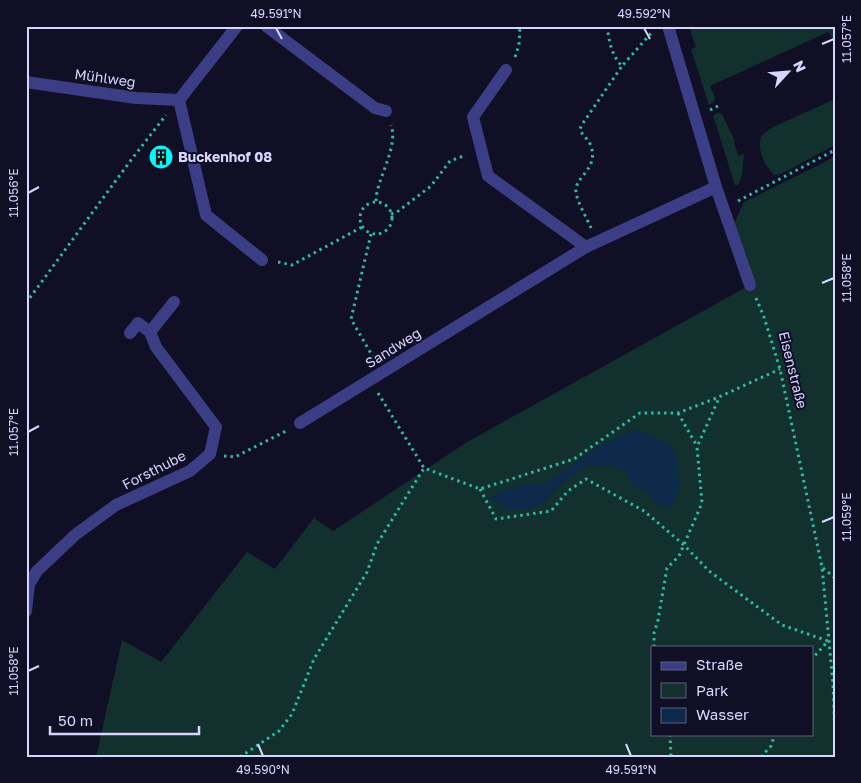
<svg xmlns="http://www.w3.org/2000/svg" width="861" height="783" viewBox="0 0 861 783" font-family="'Golos Text',sans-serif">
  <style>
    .green { fill: #12302d; fill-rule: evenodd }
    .water { fill: #0e2a4b }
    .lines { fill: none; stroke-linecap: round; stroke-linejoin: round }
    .stream { stroke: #0e2a4b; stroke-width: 6 }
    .path { stroke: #30b8a5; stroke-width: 3; stroke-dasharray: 2.5 4; stroke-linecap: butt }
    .minor { stroke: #3b3e85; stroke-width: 12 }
    .ticks { fill: none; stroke: #d6d5ff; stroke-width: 2 }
    .labels { text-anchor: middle; stroke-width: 4; stroke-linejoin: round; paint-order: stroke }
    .street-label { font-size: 14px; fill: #d6d5ff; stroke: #110f26 }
    .poi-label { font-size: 14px; font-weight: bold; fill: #d6d5ff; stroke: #110f26; text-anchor: start }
    .neatline { fill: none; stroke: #d6d5ff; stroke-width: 2 }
    .ticks-label { font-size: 12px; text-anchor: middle; fill: #d6d5ff }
  </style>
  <rect width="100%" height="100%" fill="#110f26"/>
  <g class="green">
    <path d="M689,26H835V37L832,38L828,32L710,86L715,97L714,102L709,105L691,49L696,47Z"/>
    <path d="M835,99V145L781,174L774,175C764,165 756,148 762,135L773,127Z"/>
    <path d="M718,113L722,114L735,141L734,144L739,156L744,154V156C742,166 744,179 737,186L735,185L713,115Z"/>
    <path d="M835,156V757H96L122,640L161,662L247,552L275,569L314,518L333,531L467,442L750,285L731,230L744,202L817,166ZM652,647H812V734H652Z"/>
  </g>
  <path class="water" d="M635,429L669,444L675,453L680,486L672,508L659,507L647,491L640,490L633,485L625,472L614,466H588L570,477L543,503L528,510H504L496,494L524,483H547L596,448Z"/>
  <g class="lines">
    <path class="stream" d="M495,498L499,499"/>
    <g class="path">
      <path d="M607,26C609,40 611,55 622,66L653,31"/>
      <path d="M515,57L519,45L520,26"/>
      <path d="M710,110L718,106"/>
      <path d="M376,201C376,180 399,147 391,125"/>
      <path d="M738,201L835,150"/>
      <circle cx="376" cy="218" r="16"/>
      <path d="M391,214L397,212L431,186L450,161L466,155"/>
      <path d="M591,228C587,218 577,202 576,192C574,177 599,169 591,146C589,140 583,136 580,130L581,126L622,66"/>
      <path d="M371,234L351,319L373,357V360"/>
      <path d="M278,262L292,265L362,227"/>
      <path d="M756,298L764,317L780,369L822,567L833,684L835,734"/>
      <path d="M26,303L131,160L166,115"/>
      <path d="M378,393L424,468L480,489L574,459L640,413H678L719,397L780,369"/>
      <path d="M678,413L697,446"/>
      <path d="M224,456L235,457L286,431"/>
      <path d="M480,489L496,519L551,511L568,491L586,479L644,511L684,545L709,571L782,625L828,641L812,659"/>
      <path d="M823,568L835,578"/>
      <path d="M654,647V633L658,620L667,568L679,556L702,503L697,447L719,398"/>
      <path d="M670,734L671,757"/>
      <path d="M240,757L279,731L292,714L314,659L367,572L377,544L424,468"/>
      <path d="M761,757L771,746L775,734"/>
    </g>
    <g class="minor">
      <path d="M266,26L375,108L386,111"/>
      <path d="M668,26L716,187L750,285"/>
      <path d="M506,70L473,117L488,176L586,247"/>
      <path d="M26,82L136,98L179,100L237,26"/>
      <path d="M179,100L206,215L262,260"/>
      <path d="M150,332L174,302"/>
      <path d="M300,423L586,247L716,187"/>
      <path d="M26,611L29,584L37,571L75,535L116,505L190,471L210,454L216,427L156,347L150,332L138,323L130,333"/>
    </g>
  </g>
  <path class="ticks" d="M276,28L282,39M644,28L650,39M822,44L834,39M28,193L39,187M822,283L834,278M28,432L39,426M822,522L834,517M28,671L39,666M258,744L263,756M626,744L631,756"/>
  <defs>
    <symbol id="building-disc" viewBox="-11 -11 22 22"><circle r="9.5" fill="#02f9fe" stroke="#110f26"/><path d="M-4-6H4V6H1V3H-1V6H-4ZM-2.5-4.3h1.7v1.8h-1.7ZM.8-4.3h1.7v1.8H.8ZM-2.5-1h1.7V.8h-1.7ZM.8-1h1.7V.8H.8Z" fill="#111"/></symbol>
  </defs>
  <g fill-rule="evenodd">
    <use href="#building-disc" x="147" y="143" width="28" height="28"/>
  </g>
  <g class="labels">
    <g class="street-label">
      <text transform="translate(105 78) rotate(8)" y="5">Mühlweg</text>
      <text transform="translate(393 348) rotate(-32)" y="5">Sandweg</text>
      <text transform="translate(793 370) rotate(76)" y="5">Eisenstraße</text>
      <text transform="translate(154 470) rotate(-27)" y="5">Forsthube</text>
    </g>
    <g class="poi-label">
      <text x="178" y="162">Buckenhof 08</text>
    </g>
  </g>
  <rect width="861" height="783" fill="none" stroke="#110f26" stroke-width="55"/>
  <rect x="651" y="646" width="162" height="90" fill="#110f26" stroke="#605e7d"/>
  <rect x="661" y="662" width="25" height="8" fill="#3b3e85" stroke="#605e7d"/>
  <text x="696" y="670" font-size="15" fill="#d6d5ff">Straße</text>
  <rect x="661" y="683" width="25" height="15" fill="#12302d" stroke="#605e7d"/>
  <text x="696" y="696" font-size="15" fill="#d6d5ff">Park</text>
  <rect x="661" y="708" width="25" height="15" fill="#0e2a4b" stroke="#605e7d"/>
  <text x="696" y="720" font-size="15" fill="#d6d5ff">Wasser</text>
  <g transform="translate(788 72) rotate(64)" stroke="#110f26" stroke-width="4" paint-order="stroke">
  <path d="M0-4L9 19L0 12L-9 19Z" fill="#d6d5ff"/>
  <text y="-8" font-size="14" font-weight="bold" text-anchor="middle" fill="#d6d5ff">N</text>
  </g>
  <path d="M50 726v8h149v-8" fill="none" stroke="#d6d5ff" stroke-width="2.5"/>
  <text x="58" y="726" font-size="15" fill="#d6d5ff" stroke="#110f26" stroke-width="4" paint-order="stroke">50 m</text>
  <rect x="28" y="28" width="806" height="728" class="neatline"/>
  <g class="ticks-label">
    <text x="276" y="18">49.591°N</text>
    <text x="644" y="18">49.592°N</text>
    <text transform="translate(847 39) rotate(-90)" y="4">11.057°E</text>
    <text transform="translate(14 193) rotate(-90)" y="4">11.056°E</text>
    <text transform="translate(847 278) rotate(-90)" y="4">11.058°E</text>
    <text transform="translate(14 432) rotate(-90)" y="4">11.057°E</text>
    <text transform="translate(847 517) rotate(-90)" y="4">11.059°E</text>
    <text transform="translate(14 671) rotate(-90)" y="4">11.058°E</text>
    <text x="263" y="774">49.590°N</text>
    <text x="631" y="774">49.591°N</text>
  </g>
</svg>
